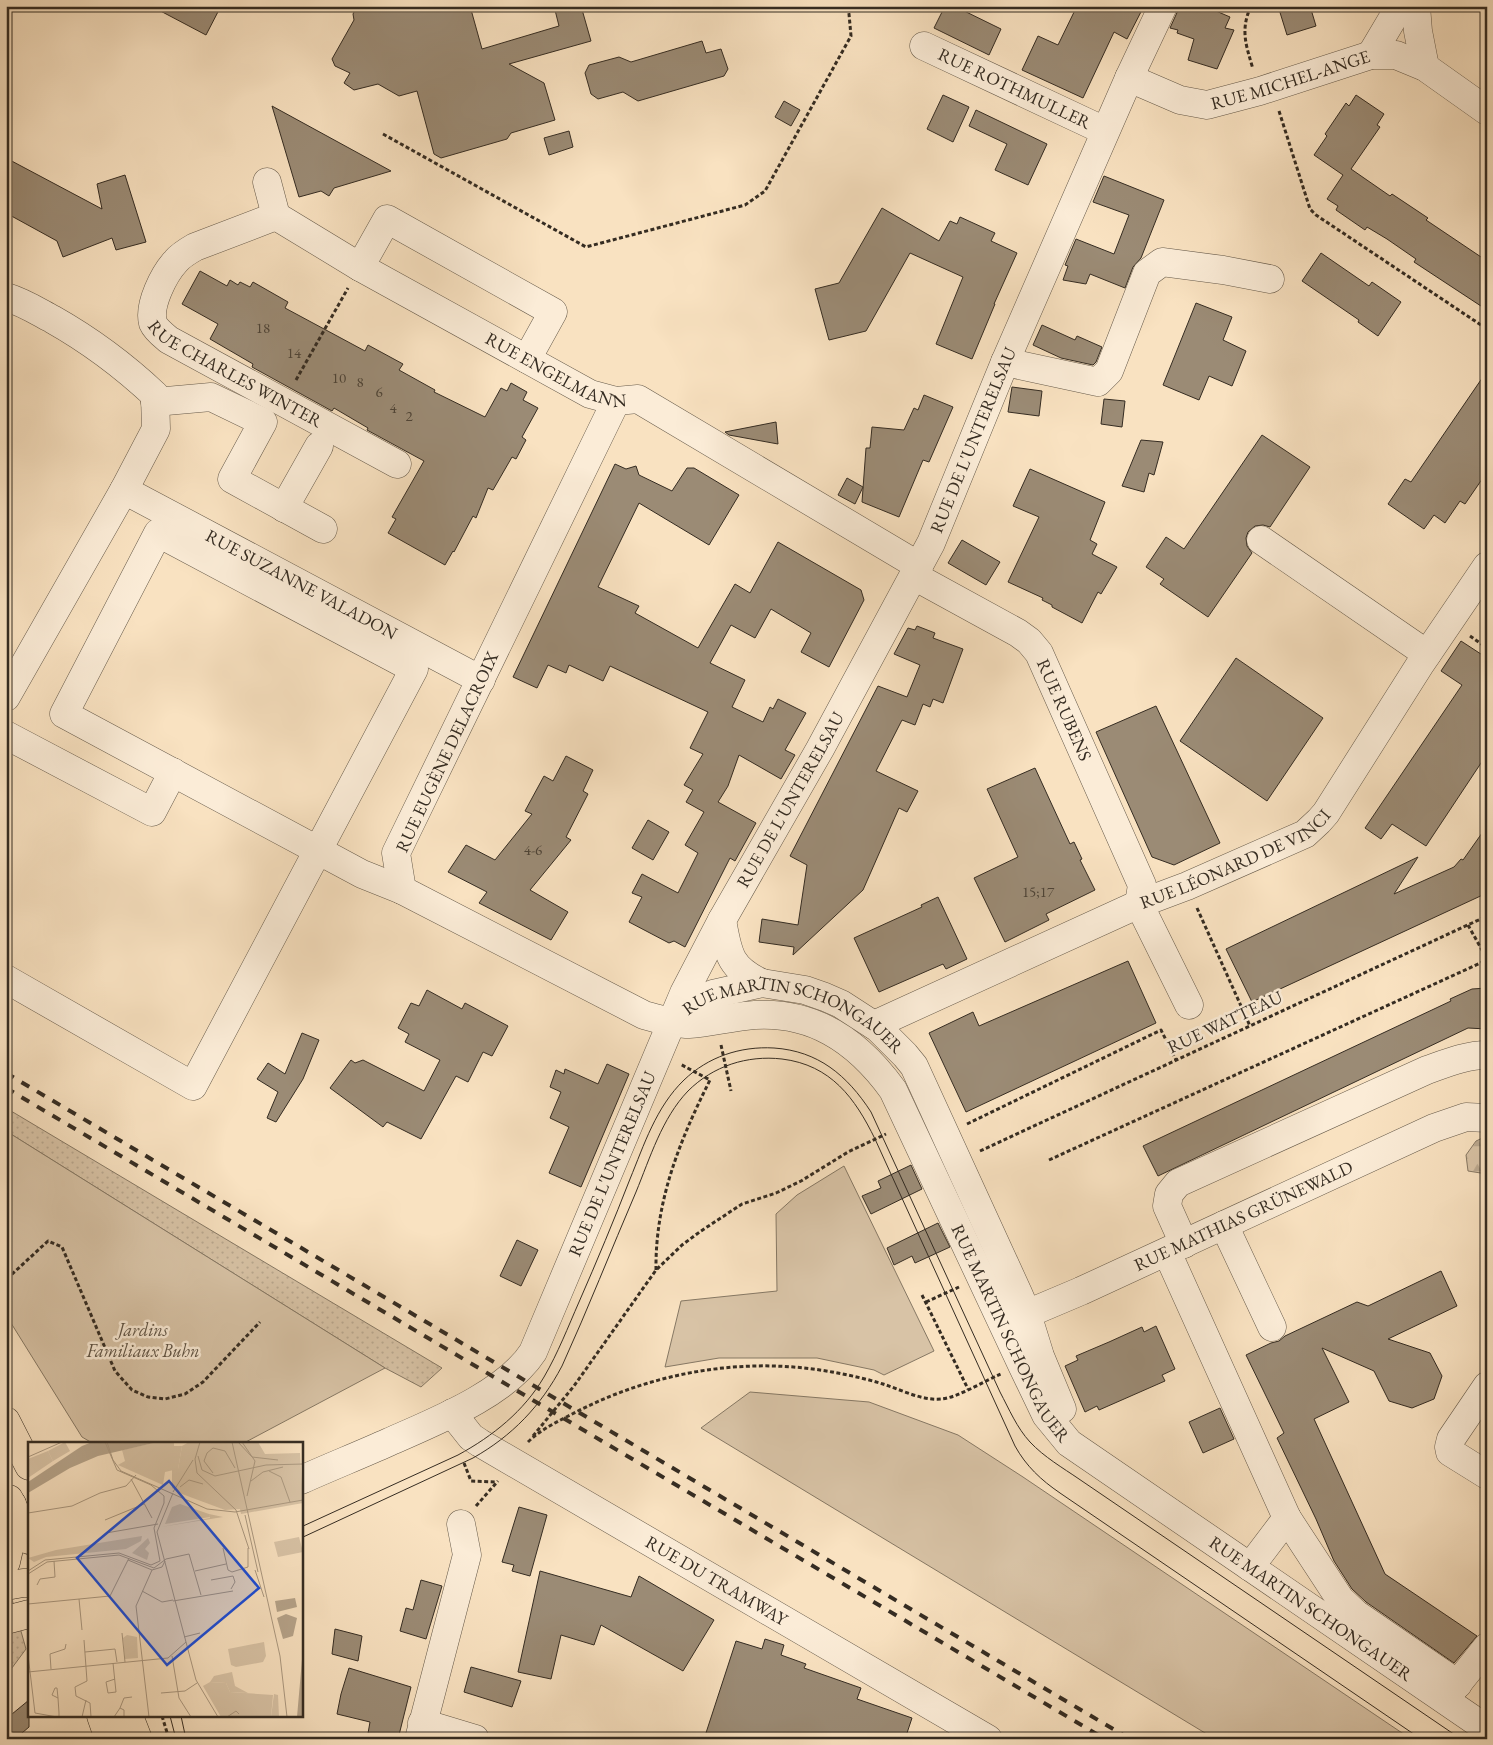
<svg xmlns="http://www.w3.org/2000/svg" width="1493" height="1745" viewBox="0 0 1493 1745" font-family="'EB Garamond',serif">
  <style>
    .grass { fill: url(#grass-dots); stroke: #867864 }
    .forest { fill: url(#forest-firs); stroke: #867864 }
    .garden { fill: #d8c3a6; stroke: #867864 }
    .building { fill: #9b8b75; stroke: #352c22 }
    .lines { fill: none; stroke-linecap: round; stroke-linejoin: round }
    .minor-casing { stroke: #665a4a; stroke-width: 29 }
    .major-casing { stroke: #352c22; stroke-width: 29 }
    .highway-casing { stroke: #352c22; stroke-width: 29 }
    .path { stroke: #352c22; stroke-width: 3; stroke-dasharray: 4 2.5; stroke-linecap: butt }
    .minor { stroke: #fbecd7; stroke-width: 28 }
    .major { stroke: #f9e2c1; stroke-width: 28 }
    .highway { stroke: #f9e2c1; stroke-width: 28 }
    .tram { stroke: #352c22; stroke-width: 1 }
    .rail { stroke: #352c22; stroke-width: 4; stroke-dasharray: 9 9; stroke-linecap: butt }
    .labels { text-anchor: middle; stroke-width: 5; stroke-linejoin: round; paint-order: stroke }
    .number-label { font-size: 15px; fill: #4e4437 }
    .street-label { font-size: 18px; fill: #352c22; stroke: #fbecd7 }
    .park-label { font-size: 18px; font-style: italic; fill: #5e5243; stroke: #fbecd7 }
    .inset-road { fill: none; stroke: #ab9981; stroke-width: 1 }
    .view { fill: #1d4ed8; fill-opacity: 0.15; stroke: #1d4ed8; stroke-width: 2.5 }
    .inset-edge { fill: none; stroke: #352c22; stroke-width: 2.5 }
  </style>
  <defs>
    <pattern id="grass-dots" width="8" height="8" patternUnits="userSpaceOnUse" patternTransform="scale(1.25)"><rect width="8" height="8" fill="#d8c3a6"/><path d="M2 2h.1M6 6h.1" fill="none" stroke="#baa88f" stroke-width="1.8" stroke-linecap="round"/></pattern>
    <pattern id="forest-firs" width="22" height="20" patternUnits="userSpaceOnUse" patternTransform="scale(1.25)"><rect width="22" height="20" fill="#d8c3a6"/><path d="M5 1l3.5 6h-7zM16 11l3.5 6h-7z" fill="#baa88f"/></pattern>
  </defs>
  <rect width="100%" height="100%" fill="#f9e2c1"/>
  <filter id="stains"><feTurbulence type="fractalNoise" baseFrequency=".004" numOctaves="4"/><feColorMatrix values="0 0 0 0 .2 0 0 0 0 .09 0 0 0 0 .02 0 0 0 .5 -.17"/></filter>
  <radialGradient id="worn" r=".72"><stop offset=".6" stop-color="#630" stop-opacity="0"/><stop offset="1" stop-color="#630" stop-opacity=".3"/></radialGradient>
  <g class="grass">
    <path d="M6,1108L442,1368L421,1387L385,1368L6,1131Z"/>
    <path d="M6,1578L26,1649L6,1676Z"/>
  </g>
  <path class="forest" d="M1487,1136V1174L1468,1171L1466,1155L1476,1141Z"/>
  <g class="garden">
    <path d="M6,1131L385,1368L242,1444H94L82,1437L6,1315Z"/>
    <path d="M844,1166L934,1351L884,1375L874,1370L817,1358H719L665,1367L681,1301L777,1291L776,1214L797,1195Z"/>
    <path d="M750,1392L869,1402L958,1435L1023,1477L1411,1739H1215L701,1428Z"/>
  </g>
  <g class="building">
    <path d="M151,6H221L206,35Z"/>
    <path d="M357,6H470L482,49L559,26L554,6H581L591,41L509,64L544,83L555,120L511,133L507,139L441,158L434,154L417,91L399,96L378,84L354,90L344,83L350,73L335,66L332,59L354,20L353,14Z"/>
    <path d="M945,6H954L1001,29L989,55L934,28Z"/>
    <path d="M1077,6H1144L1127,39L1114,32L1083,98L1022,70L1038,36L1058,45Z"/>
    <path d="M1180,6H1218L1216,11L1230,17L1225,28L1234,30L1217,69L1188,60L1194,39L1177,33L1178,30L1170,28Z"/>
    <path d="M1278,6H1310L1316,26L1287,35Z"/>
    <path d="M702,41L706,53L721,49L728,69L724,76L638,101L623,92L598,99L591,94L585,73L589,65L619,57L631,62Z"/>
    <path d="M943,95L969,107L953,142L927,129Z"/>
    <path d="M1356,95L1384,114L1377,125L1380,127L1351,169L1390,196L1392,194L1428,218L1426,220L1487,261V310L1414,262L1416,259L1387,239L1367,227L1365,230L1336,210L1338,206L1327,199L1343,175L1314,155L1327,136L1325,134L1346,103L1349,106Z"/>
    <path d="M784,101L800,110L791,126L775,117Z"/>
    <path d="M272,106L391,171L334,188L329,196L321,191L299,197Z"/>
    <path d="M976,110L1047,144L1028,185L995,170L1007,144L969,126Z"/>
    <path d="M569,131L573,147L549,155L544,138Z"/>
    <path d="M6,158L102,209L97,184L125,175L146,242L116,250L112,238L63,257L57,241L6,213Z"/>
    <path d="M1104,176L1164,200L1141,258L1133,267L1125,288L1090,274L1086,284L1063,280L1068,266L1065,265L1076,239L1114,254L1129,215L1093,202Z"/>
    <path d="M882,208L939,241L950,221L957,224L960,217L995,233L991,241L1017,253L994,304H995L972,359L936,344L963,277L910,253L866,331L829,340L815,289L839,283Z"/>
    <path d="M1321,253L1369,286L1372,282L1401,302L1378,336L1358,322L1359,320L1302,281Z"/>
    <path d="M200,271L227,286L230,280L238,285L240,282L250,287L253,282L288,302L285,308L365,351L368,345L403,364L399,370L435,390L434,392L485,417L501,388L507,391L511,383L527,392L523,400L538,408L522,437L526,440L516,459L512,457L493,490L488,488L476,518L473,516L454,552L453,551L445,565L388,533L396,519L392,517L424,461L367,430L368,428L334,408L332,411L252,367L253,364L210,339L218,324L182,304Z"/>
    <path d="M1196,303L1232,317L1223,340L1246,351L1232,386L1209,376L1199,400L1163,385Z"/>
    <path d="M1042,325L1075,340L1077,336L1102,347L1096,362L1093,365L1061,358L1033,345Z"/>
    <path d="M1487,371V472L1465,504L1460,501L1445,523L1434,515L1424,529L1388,504L1405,479L1411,482Z"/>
    <path d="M1012,387L1042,391L1039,416L1008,412Z"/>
    <path d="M924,395L953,407L929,462L923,460L899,517L862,502L866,448H870L872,427L904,430L914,408L918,410Z"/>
    <path d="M1104,399L1125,401L1122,427L1101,424Z"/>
    <path d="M776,422L778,444L729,435L725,432Z"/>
    <path d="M1262,435L1310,467L1270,527L1263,525L1255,526L1248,532L1246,538L1247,546L1252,553L1208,617L1160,584L1164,579L1146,567L1166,537L1184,549Z"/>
    <path d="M1141,440L1163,442L1154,475L1149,473L1144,492L1122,486Z"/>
    <path d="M615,464L626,469L636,466L639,475L672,491L687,468H694L739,495L709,545L639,503L598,587L639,606L635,613L698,648L735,584L750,593L778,542L861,590L864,600L829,667L801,652L811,633L771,609L755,638L731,625L710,663L745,680L732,707L763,722L770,707L773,709L778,699L806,713L785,750L795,755L781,779L739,755L728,786L718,802L756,823L735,861L730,858L685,947L674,941L669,943L629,922L642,897L632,893L642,874L678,893L698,853L685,845L704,812L686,802L693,790L684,785L703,754L690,748L708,712L610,666L603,681L569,665L566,673L548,665L537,688L513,677Z"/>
    <path d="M1030,469L1105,502L1090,540L1097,544L1092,554L1117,567L1101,594L1098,592L1082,623L1052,607V605L1042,600L1043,598L1008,582L1039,517L1013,506Z"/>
    <path d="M847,478L863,487L855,504L838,495Z"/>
    <path d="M962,540L1000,562L986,585L948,563Z"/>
    <path d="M917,626L935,633L933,638L963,649L943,703L933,699L930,707L923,704L915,725L902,720L876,771L918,791L907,812L899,808L863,890L793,955L794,947L759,942L762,919L798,925L807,865L790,856L878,686L907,697L920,665L894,654L908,628L915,630Z"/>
    <path d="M1461,641L1487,658V754L1426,846L1392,824L1381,839L1365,828L1462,685L1441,671Z"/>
    <path d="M1236,658L1323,718L1267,801L1180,741Z"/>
    <path d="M1156,706L1220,843L1174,865L1152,857L1096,732Z"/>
    <path d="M566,756L593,770L583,791L588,794L566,837L571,840L530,890L568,912L551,940L479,903L487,892L448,872L466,845L495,860L532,814L525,811L544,776L553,781Z"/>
    <path d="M1035,768L1070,844L1074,842L1082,859L1080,860L1095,890L1046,914L1049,920L1005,942L974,878L1018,857L987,789Z"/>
    <path d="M648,820L669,832L653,860L632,848Z"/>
    <path d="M1487,826V893L1252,1002L1226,949L1418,857L1394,894L1454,867L1461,859L1463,860Z"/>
    <path d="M938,897L967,959L946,969L943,964L879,992L854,938L922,907L921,905Z"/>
    <path d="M1128,961L1156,1023L966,1112L929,1033L973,1012L979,1026Z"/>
    <path d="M1487,988V1029L1468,1028L1158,1176L1143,1146L1451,1001L1450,999L1472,989Z"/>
    <path d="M427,990L462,1009L465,1003L508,1026L492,1056L483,1052L468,1082L456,1076L421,1139L387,1122L383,1127L330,1088L351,1060L355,1063L363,1060L424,1091L440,1060L405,1042L409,1034L398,1028L411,1003L419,1006Z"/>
    <path d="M302,1033L319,1040L303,1079L276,1122L267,1118L278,1092L257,1079L268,1063L285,1074Z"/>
    <path d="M607,1064L629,1074L581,1187L549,1173L569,1127L550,1118L561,1092L550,1087L556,1070L564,1074L565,1069L598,1084Z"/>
    <path d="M911,1165L922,1189L871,1214L862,1196L881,1188L878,1181Z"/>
    <path d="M938,1223L950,1247L915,1263L912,1256L894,1265L887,1248Z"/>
    <path d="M517,1240L538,1250L521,1286L500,1276Z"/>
    <path d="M1441,1271L1457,1306L1388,1339L1430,1353L1442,1376L1434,1399L1412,1408L1389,1401L1374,1371L1322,1348L1349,1402L1314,1419L1385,1574L1477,1636L1454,1663L1366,1602L1352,1589L1334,1561L1316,1519L1277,1438L1284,1433L1246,1355L1271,1343L1279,1341L1285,1336L1357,1302L1368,1306Z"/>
    <path d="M1156,1326L1175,1369L1162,1375L1165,1381L1099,1410L1097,1406L1085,1412L1065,1366L1078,1360L1076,1356L1109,1342L1142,1327L1144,1332Z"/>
    <path d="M1220,1408L1234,1439L1203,1453L1189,1422Z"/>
    <path d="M519,1507L547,1515L530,1576L512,1571L514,1565L502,1562Z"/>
    <path d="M540,1571L631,1597L639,1576L714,1620L683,1671L601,1625L594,1645L561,1635L551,1679L518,1672Z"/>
    <path d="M421,1580L442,1586L426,1639L400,1631L406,1608L413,1610Z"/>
    <path d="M335,1629L362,1636L358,1661L332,1654Z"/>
    <path d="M765,1639L784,1645L781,1655L806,1664L804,1668L861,1688L857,1699L912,1718L905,1739H704L736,1641L762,1649Z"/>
    <path d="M471,1667L521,1681L512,1707L464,1692Z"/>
    <path d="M349,1668L411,1687L398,1739H367L370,1722L337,1714L341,1694Z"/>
    <path d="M29,1700V1727L15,1739H6V1719Z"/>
  </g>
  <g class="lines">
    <defs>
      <g id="minor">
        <path d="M1416,6L1418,31L1425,67"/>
        <path id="s1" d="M924,46L1105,131"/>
        <path d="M1371,55L1400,6"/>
        <path id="s2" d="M1129,78L1180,100L1207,105L1260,91L1371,55H1396L1425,67L1487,111"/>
        <path id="s3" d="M267,182L276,216L360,267L590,394L616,401L638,399L919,566"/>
        <path id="s4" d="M276,216L195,247C188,251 181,255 176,261C164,274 148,305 153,323C156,330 163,335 169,340L397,464"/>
        <path d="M360,267L387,219L553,312L527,359"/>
        <path d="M6,297C23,302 37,311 52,319C91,341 122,364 155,395L156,429L124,490L6,697"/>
        <path d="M1005,362L1098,382L1109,371L1147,273L1162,262L1223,270L1270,279"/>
        <path id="s5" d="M616,401L396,853L402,890L644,1015C658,1019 674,1024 689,1024C708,1023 727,1018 745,1016C810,1008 857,1040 893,1090L1022,1365L1046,1415L1069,1443L1487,1729"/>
        <path d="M155,402L211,397L263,422L232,479L323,529"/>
        <path id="s6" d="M124,490L481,680"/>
        <path d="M284,508L319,446"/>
        <path d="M1261,540L1427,654"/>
        <path id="s7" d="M914,576L1018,633L1029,641L1039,653L1142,885L1139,904"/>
        <path d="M6,735L152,812L173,772"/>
        <path d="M1139,904L1189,1005"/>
        <path d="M722,920C728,953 729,968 762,983"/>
        <path d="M6,979L193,1086L414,669L158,533L64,714L362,874L402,890"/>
        <path id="s8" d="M672,1020L698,1001L713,994L762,983L805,990L825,997L841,1004L878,1028L905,1055L914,1066L1018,1293L1027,1314L1040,1356L1062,1409"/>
        <path id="s9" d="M874,1025L1139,904L1187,886L1305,834L1319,821L1326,813L1421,663L1487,566"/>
        <path d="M1224,1225L1272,1327"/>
        <path d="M1184,1244L1167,1206L1169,1194L1178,1183L1427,1070C1447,1063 1466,1055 1487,1055"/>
        <path d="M1167,1252L1287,1518L1250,1567"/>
        <path id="s10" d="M1010,1321L1081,1291L1434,1128L1466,1117L1487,1118"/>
        <path d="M1487,1386L1451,1439L1449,1447L1450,1452L1487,1475"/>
        <path id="s11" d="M452,1413L471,1437L480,1443L988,1739"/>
        <path id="s12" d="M301,1480C330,1467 360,1455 389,1442C434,1422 506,1394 533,1352L684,993L722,920L820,749L931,543L1005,362L1129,78L1163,6"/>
        <path d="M1287,1518L1340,1599L1356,1614L1458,1684"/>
        <path d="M1446,1698L1487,1647"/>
        <path d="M422,1723L475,1739"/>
        <path d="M419,1739L467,1555L461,1524"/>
      </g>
      <g id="major">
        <path d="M6,1421L29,1466"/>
        <path d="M9,1499L29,1540"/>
        <path d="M101,1716L109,1739"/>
        <path d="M129,1716L138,1739"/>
      </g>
      <g id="highway">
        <path d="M6,1562L11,1540L12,1504"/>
        <path d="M6,1586L23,1583H29"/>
        <path d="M6,1620L29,1614"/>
      </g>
    </defs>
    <use href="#minor" class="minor-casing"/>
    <use href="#major" class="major-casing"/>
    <use href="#highway" class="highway-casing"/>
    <g class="path">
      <path d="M1251,6C1240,30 1246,45 1253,69"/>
      <path d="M1279,111L1310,209L1316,215L1487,329"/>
      <path d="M383,134L586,247L745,205L765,191L851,36L849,14L847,6"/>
      <path d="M296,380L348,288"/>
      <path d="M1470,636L1487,648"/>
      <path d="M1197,908L1250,1026"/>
      <path d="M1468,925L1487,959"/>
      <path d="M721,1045L731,1091"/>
      <path d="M967,1124L1161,1030L1176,1060"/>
      <path d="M980,1151L1485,917L1487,918"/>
      <path d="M1049,1160L1487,960"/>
      <path d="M656,1270C655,1201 680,1140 710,1080L680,1064"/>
      <path d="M6,1277L10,1276L48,1241L62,1247L115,1371L132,1390L148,1397L165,1399L185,1394L203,1382L260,1322"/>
      <path d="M922,1295L968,1389"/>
      <path d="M926,1302L959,1287"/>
      <path d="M533,1436L574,1386L656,1270L682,1245L701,1231L742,1204L776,1193L801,1181L848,1152L886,1134"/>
      <path d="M528,1442C541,1429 559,1421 576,1412C654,1372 745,1356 832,1372C849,1375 867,1379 883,1384C902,1390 922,1401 942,1399C959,1397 984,1381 1001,1374"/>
      <path d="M464,1463L471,1481L496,1482"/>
      <path d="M476,1506L498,1481"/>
      <path d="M162,1716L169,1739"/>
    </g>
    <use href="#minor" class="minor"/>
    <use href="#major" class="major"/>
    <use href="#highway" class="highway"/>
    <g class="tram">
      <path d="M301,1527L458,1455C493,1436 524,1411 544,1377C558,1353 568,1327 579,1302C597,1261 614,1220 630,1179C644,1145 656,1107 684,1080C708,1057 740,1046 774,1048C818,1051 847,1075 871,1112L1000,1392C1009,1409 1017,1428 1030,1442C1044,1457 1063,1468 1079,1479L1461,1739"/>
      <path d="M301,1538L473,1458C512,1436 541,1406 562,1366C588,1309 611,1250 636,1192C650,1158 662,1118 688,1091C713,1066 747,1055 782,1059C831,1065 855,1098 875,1139L1015,1446C1026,1466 1041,1480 1060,1493L1421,1739"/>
      <path d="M170,1716L176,1739"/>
      <path d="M181,1716L186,1739"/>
    </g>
    <g class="rail">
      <path d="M6,1073L1130,1739"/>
      <path d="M6,1088L1105,1739"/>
    </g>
  </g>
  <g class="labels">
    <g class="number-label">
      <text x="263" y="333">18</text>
      <text x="294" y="358">14</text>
      <text x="339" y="383">10</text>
      <text x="360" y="387">8</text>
      <text x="379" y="397">6</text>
      <text x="393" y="413">4</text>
      <text x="409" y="421">2</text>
      <text x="533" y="855">4-6</text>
      <text x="1038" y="897">15;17</text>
    </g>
    <g class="street-label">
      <text dy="6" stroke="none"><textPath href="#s2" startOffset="170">RUE MICHEL-ANGE</textPath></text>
      <text dy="6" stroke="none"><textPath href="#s1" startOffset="100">RUE ROTHMULLER</textPath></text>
      <text dy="6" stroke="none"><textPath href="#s3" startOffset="356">RUE ENGELMANN</textPath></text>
      <text dy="6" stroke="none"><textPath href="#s4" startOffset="276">RUE CHARLES WINTER</textPath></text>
      <text dy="6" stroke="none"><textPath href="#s12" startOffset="1282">RUE DE L'UNTERELSAU</textPath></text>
      <text dy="6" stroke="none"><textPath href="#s6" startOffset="201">RUE SUZANNE VALADON</textPath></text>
      <text dy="6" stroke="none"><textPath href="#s7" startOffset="210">RUE RUBENS</textPath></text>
      <text transform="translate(447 752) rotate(-65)" y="6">RUE EUGÈNE DELACROIX</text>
      <text dy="6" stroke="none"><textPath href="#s12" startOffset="878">RUE DE L'UNTERELSAU</textPath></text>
      <text dy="6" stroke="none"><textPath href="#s9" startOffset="398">RUE LÉONARD DE VINCI</textPath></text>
      <text transform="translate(1225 1022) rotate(-25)" y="6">RUE WATTEAU</text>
      <text dy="6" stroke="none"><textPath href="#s8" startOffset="136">RUE MARTIN SCHONGAUER</textPath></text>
      <text dy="6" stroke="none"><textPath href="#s12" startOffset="472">RUE DE L'UNTERELSAU</textPath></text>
      <text dy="6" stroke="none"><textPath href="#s10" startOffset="256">RUE MATHIAS GRÜNEWALD</textPath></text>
      <text dy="6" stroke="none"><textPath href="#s5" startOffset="1360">RUE MARTIN SCHONGAUER</textPath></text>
      <text dy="6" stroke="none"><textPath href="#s11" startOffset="315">RUE DU TRAMWAY</textPath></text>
      <text dy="6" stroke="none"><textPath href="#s5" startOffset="1778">RUE MARTIN SCHONGAUER</textPath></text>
    </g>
    <g class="park-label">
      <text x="143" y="1336">Jardins<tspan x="143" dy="21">Familiaux Buhn</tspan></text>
    </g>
  </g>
  <g transform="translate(28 1442)">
    <rect width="275" height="275" fill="#f9e2c1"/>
    <path d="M161,0H230L237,12L272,11L275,61L213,72L212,67L197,68L154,52L144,46V26L150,27L154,4ZM20,9L25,19L0,36V17ZM181,72L195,75L133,85L182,76ZM99,193L109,195L110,216L97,217L95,196ZM204,230L207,244L220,251L202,250L198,241L182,240L186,234Z" fill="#d8c3a6"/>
    <path d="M246,252L250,253L251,275H243Z" fill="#d8c3a6"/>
    <path d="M37,0L42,9L25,19L20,9ZM130,0H146V4H154L150,27L137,30L135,43L90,23L97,19L94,8ZM152,62L181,72L182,75L137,82L144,65ZM114,94L113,99L98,107L18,115L6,120L0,116L28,108ZM271,95L275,110L250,115L246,100ZM120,96L122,101L117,107L121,111L119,118L104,111ZM236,200L238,214L235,220L208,225L203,223L200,207ZM182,240L198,241L202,250L245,253L243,275H193L175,244Z" fill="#d8c3a6"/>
    <path d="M64,0H130L70,14L42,26L0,51V40L54,4ZM267,156L269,165L249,170L247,159ZM258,172L269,176L265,194L255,197L249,176ZM275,206V260L274,275H269Z" fill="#b6a48b"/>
    <path class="inset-road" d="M79,0L85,18L93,29L179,67L207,70L275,58M172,0L167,17L169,31L208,68L221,107M204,0L252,214L259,275M210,0L224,15L250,18M214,0L227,19L219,54M170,14L174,28L187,34L238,23L275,22M0,15L34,0M241,29L253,35L262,60M185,31L176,19L179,11L185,6L197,9L207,26M103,37L124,76M223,39L235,30L255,25M152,45L161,38L175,42M145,50L165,18M145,51L129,90L168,238L190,275M0,71L44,64L72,51L98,44L108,33M217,73L230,130M77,78L116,62M78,91L130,82M195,106L200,128L204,130L220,125V106M100,118L124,128L134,125L137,119M227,128L236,155M0,129L17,118L91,111L123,123L132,119L126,86L136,61V54L123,43L89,28L77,0M167,129L198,122M0,132L19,120L91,113L126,126L138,117L161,112L173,153M183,138L205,134L207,140L203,147M9,143L12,137L27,135L26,119M114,149L134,160L145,158M51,157L54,188M145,159L205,149M0,162L82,154L101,116M94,191L97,220M156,195L172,191M56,198L59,239L47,245L48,254L62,261L63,275M57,210L87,207L89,220M0,213L7,271L29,275M144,214L151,256L163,275M85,221L88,250L80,251L78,240L87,237M23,227L22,212L37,207L38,202M0,230L140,216L158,200M133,251L157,249L169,241M30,256L24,253L27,246H29L30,256L31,271V275M92,266L96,256L104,255M54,275L58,258M86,275L92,266L96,268V275M121,275L108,164L124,128M199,275L208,269L211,272"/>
    <path class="view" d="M141,39L231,146L139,223L49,116Z"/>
    <rect width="275" height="275" class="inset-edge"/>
  </g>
  <rect width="1493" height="1745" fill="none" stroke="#f9e2c1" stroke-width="25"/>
  <rect x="8" y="8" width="1478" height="1730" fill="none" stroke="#352c22" stroke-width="2.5"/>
  <rect x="12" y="12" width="1468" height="1720" fill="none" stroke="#352c22"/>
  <rect width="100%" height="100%" filter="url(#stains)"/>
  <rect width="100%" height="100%" fill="url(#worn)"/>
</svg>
